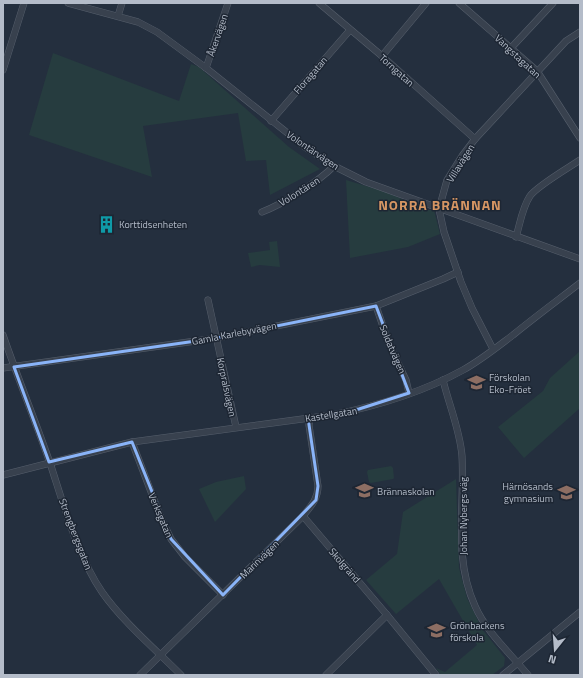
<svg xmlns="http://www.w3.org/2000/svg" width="583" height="678" viewBox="0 0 583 678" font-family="'Titillium Web',sans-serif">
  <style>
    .green { fill: #263c3f }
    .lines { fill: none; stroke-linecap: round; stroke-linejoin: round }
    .minor-casing { stroke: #565f6c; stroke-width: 7 }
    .minor { stroke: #38414e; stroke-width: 6 }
    .marked { fill: none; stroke: #8ab4f8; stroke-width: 3; stroke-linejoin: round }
    .labels { text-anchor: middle; stroke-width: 3; stroke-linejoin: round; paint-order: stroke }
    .street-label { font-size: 10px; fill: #b4bcc9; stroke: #1d2633 }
    .poi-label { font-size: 10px; fill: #b4bcc9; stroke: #1d2633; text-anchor: start }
    .district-label { font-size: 14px; font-weight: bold; letter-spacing: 1px; fill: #d59563; stroke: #1d2633 }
  </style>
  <rect width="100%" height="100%" fill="#242f3e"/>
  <g class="green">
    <path d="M53,53L179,101L191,64L199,67L289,147L320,169L270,195L266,160L246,161L238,113L143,126L152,177L29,135Z"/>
    <path d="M346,180L386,192L427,210H434L440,234L408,247L350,258Z"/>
    <path d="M277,241L280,267L260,265L251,267L248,253L270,250L269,242Z"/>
    <path d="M580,351V408L524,458L498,427L543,391L550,378Z"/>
    <path d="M391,466L393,468L394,478L393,479L371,483L369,482L367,472L368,470Z"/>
    <path d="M244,476L246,489L215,522L199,489L216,482Z"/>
    <path d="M456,479L459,568L467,598L482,629L505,658L504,666L492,675H441L436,668L445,672L477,645L439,579L396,614L366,580L397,554L403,512Z"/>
  </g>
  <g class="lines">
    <defs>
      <g id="minor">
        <path d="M68,3L138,22L157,32L206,68L305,147L334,166L366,182L580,259"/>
        <path d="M319,3L382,56L475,139"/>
        <path d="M459,3L537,71L580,138"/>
        <path d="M118,16L122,3"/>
        <path d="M511,48L553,3"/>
        <path d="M382,56L426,3"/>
        <path d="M206,68L228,3"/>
        <path d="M3,70L24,3"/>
        <path d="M271,121L350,30"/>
        <path d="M262,212C283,204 318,182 334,166"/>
        <path d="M516,237C520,224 522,208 530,196C537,186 568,168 580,160"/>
        <path d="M208,300L236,427"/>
        <path d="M376,306L389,344L406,380L409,393"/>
        <path d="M3,335C18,379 36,422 51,466C64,506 78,557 102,592C123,622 155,649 181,675"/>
        <path d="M493,349L472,308L461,282L444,232L439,209L447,180L462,156L475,139L566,41L580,32"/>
        <path d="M3,368L217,338L376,306L443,279L458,272"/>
        <path d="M443,380C449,405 460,430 462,456C465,506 453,558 475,606C487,633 509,652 528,675"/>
        <path d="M132,442L161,518L171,539L185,557L223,595"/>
        <path d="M3,475L132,442L332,415C377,406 423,392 463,370C481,360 497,347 513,335C535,317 558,300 580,283"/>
        <path d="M303,516L387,615L326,675"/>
        <path d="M387,615L436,675"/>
        <path d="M140,675L303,516C311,506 318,499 318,486L309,425L310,417"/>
        <path d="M503,675L580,612"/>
      </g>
    </defs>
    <use href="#minor" class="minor-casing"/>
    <use href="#minor" class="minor"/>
  </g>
  <path class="marked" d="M376,306L409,393L359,409L308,418L318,486L316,500L223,595L171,539L132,442L49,462L14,367L217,338Z"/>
  <defs>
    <symbol id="building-bare" viewBox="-9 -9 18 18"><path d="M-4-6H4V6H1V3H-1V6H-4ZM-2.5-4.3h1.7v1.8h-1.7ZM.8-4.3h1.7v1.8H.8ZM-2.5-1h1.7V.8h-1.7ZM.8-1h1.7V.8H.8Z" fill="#0f9aa8" stroke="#1d2633" stroke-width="2.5" paint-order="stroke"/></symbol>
    <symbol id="school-bare" viewBox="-9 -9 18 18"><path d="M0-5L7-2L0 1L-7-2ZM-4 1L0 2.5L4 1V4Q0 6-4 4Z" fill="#8d6e63" stroke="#1d2633" stroke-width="2.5" paint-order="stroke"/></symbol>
  </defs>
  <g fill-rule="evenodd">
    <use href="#building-bare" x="94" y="212" width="25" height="25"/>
    <use href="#school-bare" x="464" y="370" width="25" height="25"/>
    <use href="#school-bare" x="352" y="478" width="25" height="25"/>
    <use href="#school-bare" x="554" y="480" width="25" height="25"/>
    <use href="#school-bare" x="424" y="618" width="25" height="25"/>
  </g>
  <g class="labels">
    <g class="street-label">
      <text transform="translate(217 35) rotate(-71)" y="4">Åkervägen</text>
      <text transform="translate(518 56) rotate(43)" y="4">Vangstagatan</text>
      <text transform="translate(397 70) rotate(42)" y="4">Torngatan</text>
      <text transform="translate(310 75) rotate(-49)" y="4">Floragatan</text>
      <text transform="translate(313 150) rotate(34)" y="4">Volontärvägen</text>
      <text transform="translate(460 163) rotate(-58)" y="4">Villavägen</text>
      <text transform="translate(299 191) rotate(-32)" y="4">Volontären</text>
      <text transform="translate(234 333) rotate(-11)" y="4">Gamla Karlebyvägen</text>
      <text transform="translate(393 349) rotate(67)" y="4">Soldatvägen</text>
      <text transform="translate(227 387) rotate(78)" y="4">Korpralsvägen</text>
      <text transform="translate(331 414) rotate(-9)" y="4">Kastellgatan</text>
      <text transform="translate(161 515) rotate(67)" y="4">Verksgatan</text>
      <text transform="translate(463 516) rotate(-90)" y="4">Johan Nybergs väg</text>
      <text transform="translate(76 534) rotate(69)" y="4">Strengbergsgatan</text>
      <text transform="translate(259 559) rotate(-44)" y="4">Marinvägen</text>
      <text transform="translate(345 565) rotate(49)" y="4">Skolgränd</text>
    </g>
    <g class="poi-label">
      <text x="119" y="228">Korttidsenheten</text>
      <text x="489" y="381">Förskolan<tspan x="489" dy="12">Eko-Fröet</tspan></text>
      <text x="553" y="490" text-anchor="end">Härnösands<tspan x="553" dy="12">gymnasium</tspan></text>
      <text x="377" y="495">Brännaskolan</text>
      <text x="450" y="629">Grönbackens<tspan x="450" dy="12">förskola</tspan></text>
    </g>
    <g class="district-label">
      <text x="440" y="210">NORRA BRÄNNAN</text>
    </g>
  </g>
  <rect width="583" height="678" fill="none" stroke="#b4bcc9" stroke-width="8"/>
  <g transform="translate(555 650) rotate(197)" stroke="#1d2633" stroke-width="3" paint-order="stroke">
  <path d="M0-3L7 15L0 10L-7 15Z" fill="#b4bcc9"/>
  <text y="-6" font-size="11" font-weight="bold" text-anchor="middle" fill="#b4bcc9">N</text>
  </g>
</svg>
